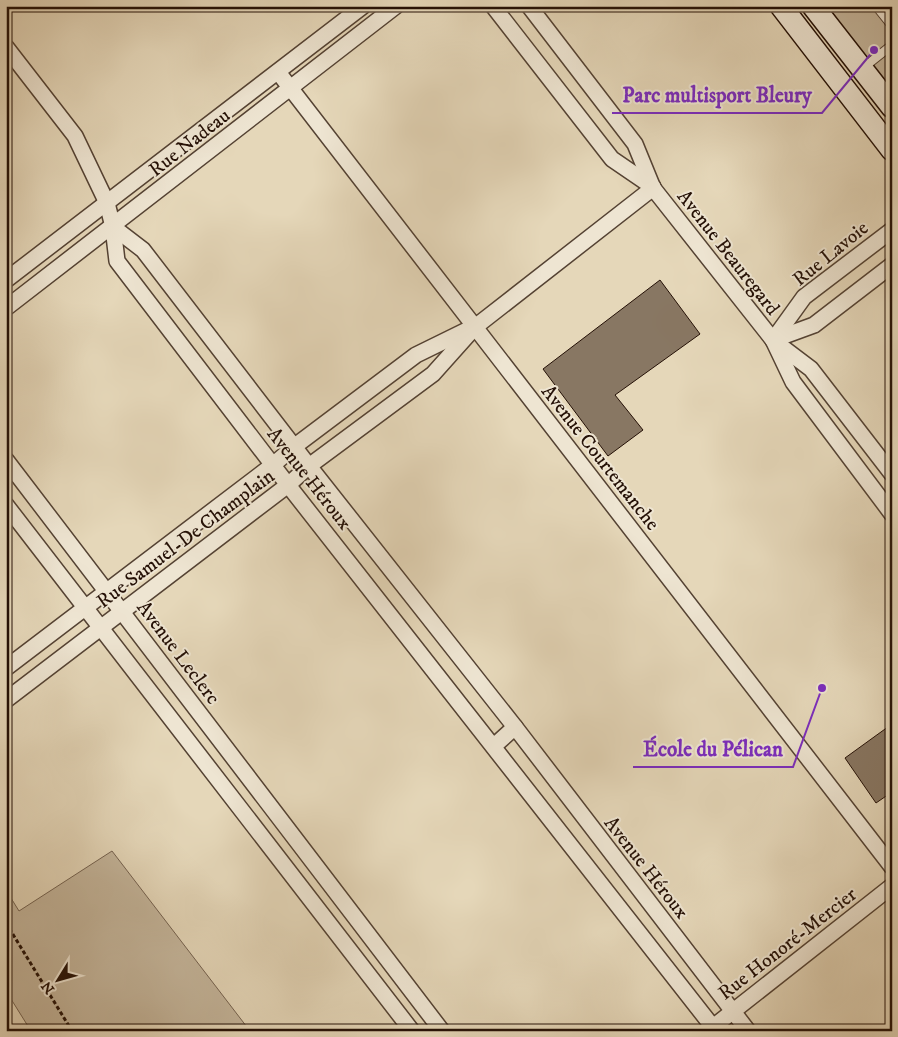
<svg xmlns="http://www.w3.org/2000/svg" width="898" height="1037" viewBox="0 0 898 1037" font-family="'IM FELL DW Pica',serif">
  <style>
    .green { fill: #c4b59b; stroke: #746250 }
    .building { fill: #887763; stroke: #241006 }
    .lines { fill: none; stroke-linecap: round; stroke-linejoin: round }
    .lane-casing { stroke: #544233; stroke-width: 10 }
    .street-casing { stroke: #544233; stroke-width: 18 }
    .secondary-casing { stroke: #241006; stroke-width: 24 }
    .path { stroke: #241006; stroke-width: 3; stroke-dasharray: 4 2.5; stroke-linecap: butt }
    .lane { stroke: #eee5d2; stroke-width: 8 }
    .street { stroke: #eee5d2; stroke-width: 15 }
    .secondary { stroke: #eee5d2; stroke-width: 21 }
    .labels { text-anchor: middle; stroke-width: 4; stroke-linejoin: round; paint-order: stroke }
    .street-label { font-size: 20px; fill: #241006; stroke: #eee5d2 }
    .leader { fill: none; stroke: #7b2cbf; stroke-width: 2 }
    .callout-dot { fill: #7b2cbf; stroke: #eee5d2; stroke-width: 2 }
    .callout-label { font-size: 21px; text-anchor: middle; font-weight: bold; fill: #7b2cbf; stroke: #eee5d2; stroke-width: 4; stroke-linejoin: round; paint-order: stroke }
  </style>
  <rect width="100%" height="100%" fill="#e5d7b9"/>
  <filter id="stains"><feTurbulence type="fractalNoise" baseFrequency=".004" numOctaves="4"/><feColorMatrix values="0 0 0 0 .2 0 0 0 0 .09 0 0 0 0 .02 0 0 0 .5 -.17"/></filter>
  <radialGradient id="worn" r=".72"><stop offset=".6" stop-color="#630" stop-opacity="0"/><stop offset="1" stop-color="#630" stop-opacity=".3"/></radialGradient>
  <g class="green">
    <path d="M821,6H892V93Z"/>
    <path d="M112,851L250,1031H31L6,991V890L19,911Z"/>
  </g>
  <g class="building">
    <path d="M660,280L700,334L615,395L643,430L608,456L543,369Z"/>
    <path d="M892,724V792L876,803L845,758Z"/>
  </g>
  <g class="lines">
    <defs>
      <g id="lane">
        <path d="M876,6L892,26"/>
        <path d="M863,68L892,45"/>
      </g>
      <g id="street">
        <path d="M493,6L612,159L653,187"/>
        <path d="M529,6L635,144L653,188L773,340L793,382L892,514"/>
        <path d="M6,47L75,136L107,203L113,227L117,261L288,485L716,1031"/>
        <path d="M278,72L892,867"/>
        <path d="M113,227L143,250L309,466L515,727L748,1031"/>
        <path d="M6,280L363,6"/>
        <path d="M6,308L396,6"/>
        <path d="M773,340L804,297L892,230"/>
        <path d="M773,340L814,325L892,265"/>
        <path d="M774,341L811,369L892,474"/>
        <path d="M6,460L442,1031"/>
        <path d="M6,505L412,1031"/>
        <path d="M6,668L274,464L295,446L416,355L469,329"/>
        <path d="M6,700L288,485L309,466L433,374L475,327L653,188"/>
        <path d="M494,746L515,727"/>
        <path d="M708,1031L892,886"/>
      </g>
      <g id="secondary">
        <path d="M781,6L892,150"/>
        <path d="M813,6L892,107"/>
      </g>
    </defs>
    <use href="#lane" class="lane-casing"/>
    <use href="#street" class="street-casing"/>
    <use href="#secondary" class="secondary-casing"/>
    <path class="path" d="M6,923L72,1031"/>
    <use href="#lane" class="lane"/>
    <use href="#street" class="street"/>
    <use href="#secondary" class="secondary"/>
  </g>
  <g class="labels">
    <g class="street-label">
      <text transform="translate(189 142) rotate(-38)" y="7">Rue Nadeau</text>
      <text transform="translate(729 252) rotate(52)" y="7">Avenue Beauregard</text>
      <text transform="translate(830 253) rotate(-39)" y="7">Rue Lavoie</text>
      <text transform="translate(601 457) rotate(52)" y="7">Avenue Courtemanche</text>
      <text transform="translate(310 478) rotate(52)" y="7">Avenue Héroux</text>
      <text transform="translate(185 538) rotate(-37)" y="7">Rue Samuel-De Champlain</text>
      <text transform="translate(179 652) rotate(53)" y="7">Avenue Leclerc</text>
      <text transform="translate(647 867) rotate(52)" y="7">Avenue Héroux</text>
      <text transform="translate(787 943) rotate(-38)" y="7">Rue Honoré-Mercier</text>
    </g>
  </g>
  <path class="leader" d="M874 50L822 113H612M822 688L793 767H633"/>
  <g class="callout-dot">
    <circle cx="874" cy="50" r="5"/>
    <circle cx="822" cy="688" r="5"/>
  </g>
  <g class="callout-label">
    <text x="717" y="102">Parc multisport Bleury</text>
    <text x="713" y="756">École du Pélican</text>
  </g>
  <rect width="898" height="1037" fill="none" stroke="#e5d7b9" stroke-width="25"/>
  <rect x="8" y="8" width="883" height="1022" fill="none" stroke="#241006" stroke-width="2.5"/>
  <rect x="12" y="12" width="873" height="1012" fill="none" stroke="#241006"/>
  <g transform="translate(58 980) rotate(233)" stroke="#eee5d2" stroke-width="4" paint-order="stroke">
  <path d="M0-4L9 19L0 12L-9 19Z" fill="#241006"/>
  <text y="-8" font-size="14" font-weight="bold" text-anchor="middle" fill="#241006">N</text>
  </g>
  <rect width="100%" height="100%" filter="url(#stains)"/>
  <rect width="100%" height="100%" fill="url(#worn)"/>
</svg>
